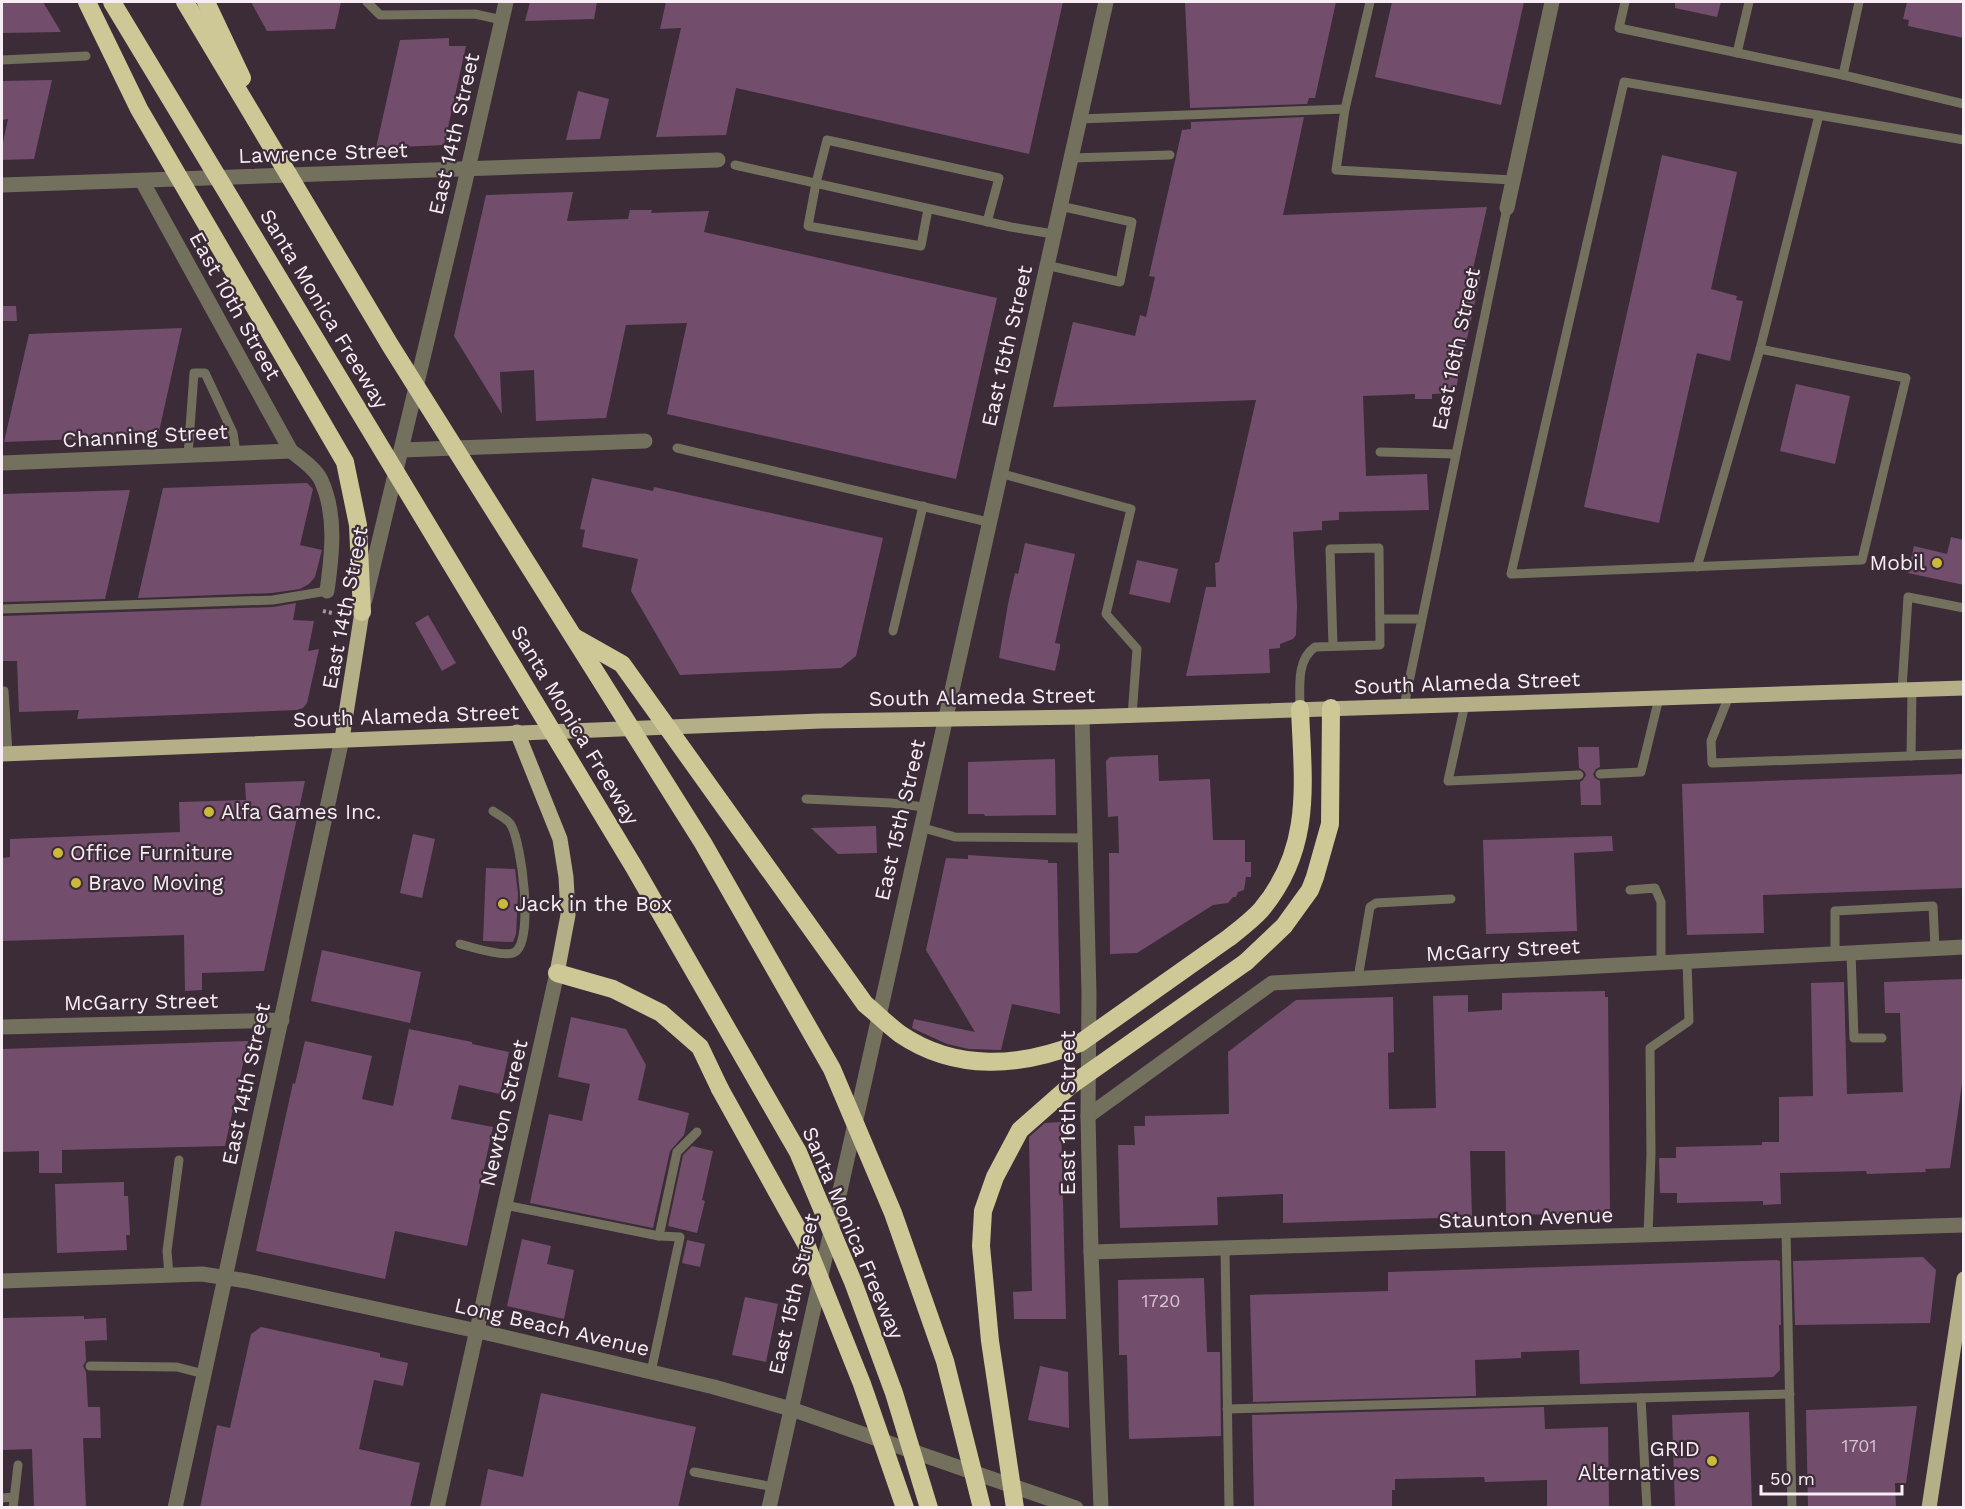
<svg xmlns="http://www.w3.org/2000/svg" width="1965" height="1509" viewBox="0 0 1965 1509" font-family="'Work Sans',sans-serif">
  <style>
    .building { fill: #724e6c }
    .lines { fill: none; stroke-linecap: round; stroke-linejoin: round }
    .path { stroke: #a2969f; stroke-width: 4; stroke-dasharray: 3 3; stroke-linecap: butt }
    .service { stroke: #73705d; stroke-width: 9 }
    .minor { stroke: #73705d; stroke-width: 15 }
    .tertiary { stroke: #73705d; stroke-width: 15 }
    .primary { stroke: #b4af86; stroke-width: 15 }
    .motorway { stroke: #cec796; stroke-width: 18 }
    .motorway-bridge { stroke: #cec796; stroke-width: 18 }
    .poi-dot { fill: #ccb939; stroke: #3b2c38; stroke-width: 2 }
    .labels { text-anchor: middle; stroke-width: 4.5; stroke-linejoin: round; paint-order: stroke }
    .number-label { font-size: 18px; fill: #d6c5d3 }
    .street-label { font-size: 21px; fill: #f8edf5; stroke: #3b2c38 }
    .poi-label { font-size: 21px; fill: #f8edf5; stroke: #3b2c38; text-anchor: start }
  </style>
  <rect width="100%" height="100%" fill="#3b2c38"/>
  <g class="building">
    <path d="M2,2H43L61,32L2,33Z"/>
    <path d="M251,2H341L335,29L267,31Z"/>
    <path d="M530,2H597L594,19L525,21Z"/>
    <path d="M666,2H1063L1029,154L736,88L726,135L656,137L681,28L660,29Z"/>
    <path d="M1185,2H1336L1315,98H1309L1307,104L1190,108Z"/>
    <path d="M1392,2H1524L1501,105L1375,77Z"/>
    <path d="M1675,2H1721L1717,17L1675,8Z"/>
    <path d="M1907,2H1964V38L1908,26L1909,20L1903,19Z"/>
    <path d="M449,38V46H466L444,145L376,148L400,40Z"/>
    <path d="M52,80L34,159L2,160V147L8,119L2,120V81Z"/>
    <path d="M578,91L609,99L600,139L566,140Z"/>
    <path d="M1304,117L1283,215L1487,207L1473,269L1482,270L1455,393L1432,394V399H1415V394L1363,396L1366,476L1427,474L1429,510L1339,512V520L1322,521V530L1293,532L1297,606L1296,635L1293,639L1280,644V648L1269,649L1270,673L1186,676L1206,587H1216L1215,563L1219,562L1256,400L1053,407L1073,322L1135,336L1140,315L1146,317L1155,277L1149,276L1182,130L1191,129V122Z"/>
    <path d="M1662,155L1737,172L1711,289L1737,296L1736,300L1743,301L1730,361L1697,353L1659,523L1584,507Z"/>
    <path d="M573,192L567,221L628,219L630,210H652L651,213L709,211L704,232L997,298L956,479L667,414L687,323L626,325L606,418L536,421L534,370L500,372L502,414L454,336L486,195Z"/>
    <path d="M2,306H16L17,321H2Z"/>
    <path d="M182,328L158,436L4,442L29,334Z"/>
    <path d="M1796,384L1850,396L1835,464L1780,451Z"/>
    <path d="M592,478L653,491L654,487L883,538L856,656L841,668L680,675L631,591L638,559L582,547L585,530L580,529Z"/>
    <path d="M307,483L313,489L300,545L322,550L315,577L309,584L300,589L272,593L138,598L163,488Z"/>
    <path d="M130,490L105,599L2,602V494Z"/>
    <path d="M1951,537L1964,540V585L1908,573L1914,546L1947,554Z"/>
    <path d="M1025,543L1075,554L1055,643L1060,644V648L1055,671L999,658L1008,604L1015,573L1018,574Z"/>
    <path d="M1137,560L1178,569L1170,603L1129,594Z"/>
    <path d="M296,603L293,620L314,621L308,651L319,649L307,703L303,708L297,710L77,719L79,710L19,712L17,661H2V616L273,607Z"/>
    <path d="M428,615L456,663L442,671L415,623Z"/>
    <path d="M1578,747H1599L1600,767L1596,769L1593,774L1595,778L1600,781L1601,805H1581L1580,782L1583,780L1586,775L1584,771L1579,768Z"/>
    <path d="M1158,755L1159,781L1210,779L1213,840H1245V862H1251V877H1246L1244,890L1238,892L1236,897H1233L1228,903L1213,905L1137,953L1110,954L1109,853H1119L1118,816L1108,817L1106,761L1110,757Z"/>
    <path d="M1055,759L1056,815L985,816L984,814H968V762Z"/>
    <path d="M1964,774V888L1763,895L1764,933L1687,935L1682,784Z"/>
    <path d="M305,781L264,971L202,973V990L185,991L184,935L2,941V858L10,857V839L180,832L179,802L246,800L245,783Z"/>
    <path d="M876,826L877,853L838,854L811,828Z"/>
    <path d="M413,834L435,839L422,898L400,893Z"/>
    <path d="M1612,836L1613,851L1574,853L1577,931L1486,934L1483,840Z"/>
    <path d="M968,855L1048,860V863H1057L1060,1014L1012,1004L1001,1050L969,1049L947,1044L912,1028L914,1019L975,1032L926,950L946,858L968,859Z"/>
    <path d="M486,868L515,869L518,894L516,934L513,942L483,941Z"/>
    <path d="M322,950L421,972L410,1023L311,1001Z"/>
    <path d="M1964,979V1070L1950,1168L1925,1169L1926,1172L1867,1174L1866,1171L1780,1173L1781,1204L1763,1205V1201L1677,1203V1193H1660L1659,1158H1676V1147L1762,1145V1142H1779V1097L1813,1096L1811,983L1844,982L1847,1094L1903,1092L1900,1013H1885L1884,982Z"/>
    <path d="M1605,991V997H1608L1610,1213L1506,1215L1505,1151H1470L1472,1217L1283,1223V1194L1217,1197L1218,1225L1120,1228L1118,1145H1135L1134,1126H1145V1116L1229,1114L1228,1052L1296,1000L1393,997L1394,1052L1388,1053L1389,1109L1436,1108L1433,996L1468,995V1012L1502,1010V993Z"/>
    <path d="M571,1017L626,1029L646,1065L638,1100L689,1113L684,1135L670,1151L653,1228L530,1203L549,1114L582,1121L590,1084L558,1077Z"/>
    <path d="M409,1029L472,1042V1044L509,1052L500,1094L459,1085L451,1119L493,1127L467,1246L395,1231L385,1279L256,1251L293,1083L295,1084L305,1041L372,1056L362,1099L393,1106Z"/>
    <path d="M248,1041L225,1146L62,1150V1173H39V1151L2,1152V1049Z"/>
    <path d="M1061,1122L1066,1319H1014L1013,1292L1032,1291L1029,1137L1045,1123Z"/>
    <path d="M692,1146L713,1151L702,1200L705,1201L697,1233L668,1226L683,1155Z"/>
    <path d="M124,1182V1196H128L130,1235H126L127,1250L57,1253L55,1184Z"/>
    <path d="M522,1239L551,1246L547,1264L574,1270L564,1319L507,1306Z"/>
    <path d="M687,1240L705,1244L700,1267L682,1263Z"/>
    <path d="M1923,1257L1936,1270L1930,1323L1795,1325L1793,1261Z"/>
    <path d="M1777,1260L1780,1261L1781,1325H1779L1780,1370L1773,1377L1580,1384L1579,1350L1521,1352V1358L1475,1360L1476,1396L1253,1402L1250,1295L1388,1291V1272Z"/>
    <path d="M1204,1278L1207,1352H1220L1221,1436L1129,1439L1127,1355H1119L1118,1280Z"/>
    <path d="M745,1297L778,1304L766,1362L732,1355Z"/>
    <path d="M84,1316V1319L106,1318L107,1340L85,1341L86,1361L83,1366L86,1372L88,1407H100L101,1438H83L86,1508H34L32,1449L2,1450V1318Z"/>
    <path d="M261,1327L380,1353V1357L408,1363L403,1386L374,1380L359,1449L420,1463L410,1508H200L217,1425L230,1428L251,1334Z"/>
    <path d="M1040,1366L1068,1372L1069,1428L1028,1420Z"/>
    <path d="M541,1393L696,1427L678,1508H480L488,1469L523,1477Z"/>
    <path d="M1917,1406L1906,1483H1895L1896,1508H1808L1806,1410Z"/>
    <path d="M1544,1407L1545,1429L1608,1427L1609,1508H1547V1480L1485,1482L1484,1477L1395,1479V1490H1392V1508H1254L1252,1415Z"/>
    <path d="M1749,1412L1752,1508H1675L1672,1415Z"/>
  </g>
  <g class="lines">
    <path class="path" d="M323,611L332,613"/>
    <g class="service">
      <path d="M367,2L380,15L475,14L502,20"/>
      <path d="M1370,2L1345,109L1336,170L1512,180"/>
      <path d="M1625,2L1619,28L1843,75"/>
      <path d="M1859,2L1843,75L1964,104"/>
      <path d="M1737,53L1749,2"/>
      <path d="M2,60L86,56"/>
      <path d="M1079,119L1345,109"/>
      <path d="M1071,158L1170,155"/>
      <path d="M735,165L1011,227L1053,234"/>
      <path d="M928,209L921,246L808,226L816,183L827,140L999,178L987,222"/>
      <path d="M1046,265L1120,282L1132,222L1060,206"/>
      <path d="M1760,349L1906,378L1862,560L1511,574L1624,82L1964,140"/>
      <path d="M677,448L988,522"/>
      <path d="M1380,452L1456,454"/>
      <path d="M188,455L194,373H205L233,433L236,453"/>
      <path d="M999,473L1131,509L1106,614L1137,649L1132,716"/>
      <path d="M1697,567L1760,349L1819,115"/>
      <path d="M2,609L273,600L327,591"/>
      <path d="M1380,619H1421"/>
      <path d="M893,631L923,506"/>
      <path d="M1902,689L1908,597L1964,608"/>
      <path d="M2,691H4L8,753"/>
      <path d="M1729,696L1711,741L1712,763L1964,754"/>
      <path d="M1465,704L1448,781L1579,775"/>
      <path d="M1404,706L1507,208"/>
      <path d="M1300,709C1300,688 1296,660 1315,647L1380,645L1379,548L1330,549L1333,646"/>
      <path d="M1911,756L1912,689"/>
      <path d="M1600,774L1641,772L1659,698"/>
      <path d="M806,799L891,803L924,807"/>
      <path d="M920,827L955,837L1085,838"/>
      <path d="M1630,890L1655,888L1661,902V963"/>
      <path d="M460,944C471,947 506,958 515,952C534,940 522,844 511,825C508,819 498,815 493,811"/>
      <path d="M1835,953V911L1933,906L1935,948"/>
      <path d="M1851,953L1854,1038H1882"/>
      <path d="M1358,978L1370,907L1376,903L1451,899"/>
      <path d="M505,1205L659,1236L680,1237L651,1372"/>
      <path d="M1786,1231L1792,1508"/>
      <path d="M1648,1235L1651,1154L1650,1048L1689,1021L1687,961"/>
      <path d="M659,1236L677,1152L697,1132"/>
      <path d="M1225,1248L1229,1508"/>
      <path d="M169,1275L167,1251L179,1160"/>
      <path d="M90,1366L177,1367L204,1374"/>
      <path d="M1641,1398L1647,1508"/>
      <path d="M1227,1409L1790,1394"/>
      <path d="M694,1472L774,1487"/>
      <path d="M2,1498L14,1497"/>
      <path d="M13,1508L18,1465"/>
    </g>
    <g class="minor">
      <path d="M142,181L291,451C301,459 315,468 321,480C337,515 332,555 327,591"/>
      <path d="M2,185L718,160"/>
      <path d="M1507,208L1552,2"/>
      <path d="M402,450L645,441"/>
      <path d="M2,463L291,451"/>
      <path d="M365,600L463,191L506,2"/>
      <path d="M2,1027L282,1020"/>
      <path d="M1088,1116L1272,983L1964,947"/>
      <path d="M1091,1252L1964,1225"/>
      <path d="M175,1508L342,739"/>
      <path d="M437,1508L557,973"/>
    </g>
    <g class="tertiary">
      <path d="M1082,717L1089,993L1088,1116L1091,1252L1101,1508"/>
      <path d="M2,1281L202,1274L247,1281L496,1335L714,1387L791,1409L1076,1508"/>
      <path d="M769,1508L1106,2"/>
    </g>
    <g class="primary">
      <path d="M517,732L560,839L566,877L568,915L557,973"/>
      <path d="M342,739L362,612"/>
      <path d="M2,754L821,721L1082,717L1964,688"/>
      <path d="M1929,1508L1964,1279"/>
    </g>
    <g class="motorway">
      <path d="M185,2L288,174"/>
      <path d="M206,2L242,78"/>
      <path d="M292,371L345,462L358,525L362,612"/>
      <path d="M1230,937C1240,929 1252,920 1261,910C1313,848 1303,784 1300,709"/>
      <path d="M1246,962L1284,926L1310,890L1315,877L1330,824L1331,708"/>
      <path d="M557,973L613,989L661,1013L700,1047L720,1089"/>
    </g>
    <g class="motorway-bridge">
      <path d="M87,2L139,109L292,371"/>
      <path d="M112,2L634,867L798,1152L853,1282L894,1393L929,1508"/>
      <path d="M288,174L390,345L703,843L832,1069L893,1213L945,1361L982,1508"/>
      <path d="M576,638L622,664L865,1004C877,1014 888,1025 900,1034C956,1072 1021,1067 1080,1043L1230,937"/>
      <path d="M720,1089L806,1244L862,1384L905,1508"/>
      <path d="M1015,1508L990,1341L981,1246L983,1211L995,1177L1020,1130L1070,1086L1246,962"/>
    </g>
  </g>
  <g class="poi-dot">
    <circle cx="1937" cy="563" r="6"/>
    <circle cx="209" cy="812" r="6"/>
    <circle cx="58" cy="853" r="6"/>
    <circle cx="76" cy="883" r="6"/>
    <circle cx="503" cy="904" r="6"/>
    <circle cx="1712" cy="1461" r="6"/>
  </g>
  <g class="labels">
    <g class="number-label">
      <text x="1161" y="1307">1720</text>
      <text x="1859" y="1452">1701</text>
    </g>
    <g class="street-label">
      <text transform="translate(454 134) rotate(-77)" y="7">East 14th Street</text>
      <text transform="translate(323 153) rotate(-2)" y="7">Lawrence Street</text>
      <text transform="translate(235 306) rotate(61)" y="7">East 10th Street</text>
      <text transform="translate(324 309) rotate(59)" y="7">Santa Monica Freeway</text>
      <text transform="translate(1007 346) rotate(-77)" y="7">East 15th Street</text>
      <text transform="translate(1456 349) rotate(-78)" y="7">East 16th Street</text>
      <text transform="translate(145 436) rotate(-3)" y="7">Channing Street</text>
      <text transform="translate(345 608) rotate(-79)" y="7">East 14th Street</text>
      <text transform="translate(1467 683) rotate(-2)" y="7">South Alameda Street</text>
      <text transform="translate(982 697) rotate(-1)" y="7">South Alameda Street</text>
      <text transform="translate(406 716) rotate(-2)" y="7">South Alameda Street</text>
      <text transform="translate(575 725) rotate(59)" y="7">Santa Monica Freeway</text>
      <text transform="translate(900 820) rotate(-77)" y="7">East 15th Street</text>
      <text transform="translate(1503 950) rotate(-3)" y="7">McGarry Street</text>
      <text transform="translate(141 1002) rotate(-1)" y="7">McGarry Street</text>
      <text transform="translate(246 1084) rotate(-78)" y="7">East 14th Street</text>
      <text transform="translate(504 1113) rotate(-77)" y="7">Newton Street</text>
      <text transform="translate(1068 1113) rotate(-90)" y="7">East 16th Street</text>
      <text transform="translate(1526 1218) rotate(-2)" y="7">Staunton Avenue</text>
      <text transform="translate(853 1233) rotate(67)" y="7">Santa Monica Freeway</text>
      <text transform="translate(794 1294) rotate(-77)" y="7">East 15th Street</text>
      <text transform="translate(552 1327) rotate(13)" y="7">Long Beach Avenue</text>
    </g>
    <g class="poi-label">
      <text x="1925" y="570" text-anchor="end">Mobil</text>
      <text x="221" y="819">Alfa Games Inc.</text>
      <text x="70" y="860">Office Furniture</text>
      <text x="88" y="890">Bravo Moving</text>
      <text x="515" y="911">Jack in the Box</text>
      <text x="1700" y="1456" text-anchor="end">GRID<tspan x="1700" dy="24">Alternatives</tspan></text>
    </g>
  </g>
  <rect width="1965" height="1509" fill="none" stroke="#f8edf5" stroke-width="6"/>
  <path d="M1761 1485v9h141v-9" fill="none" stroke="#f8edf5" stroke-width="3"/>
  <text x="1770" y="1485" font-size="18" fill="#f8edf5" stroke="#3b2c38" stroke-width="4.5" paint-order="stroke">50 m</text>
</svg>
